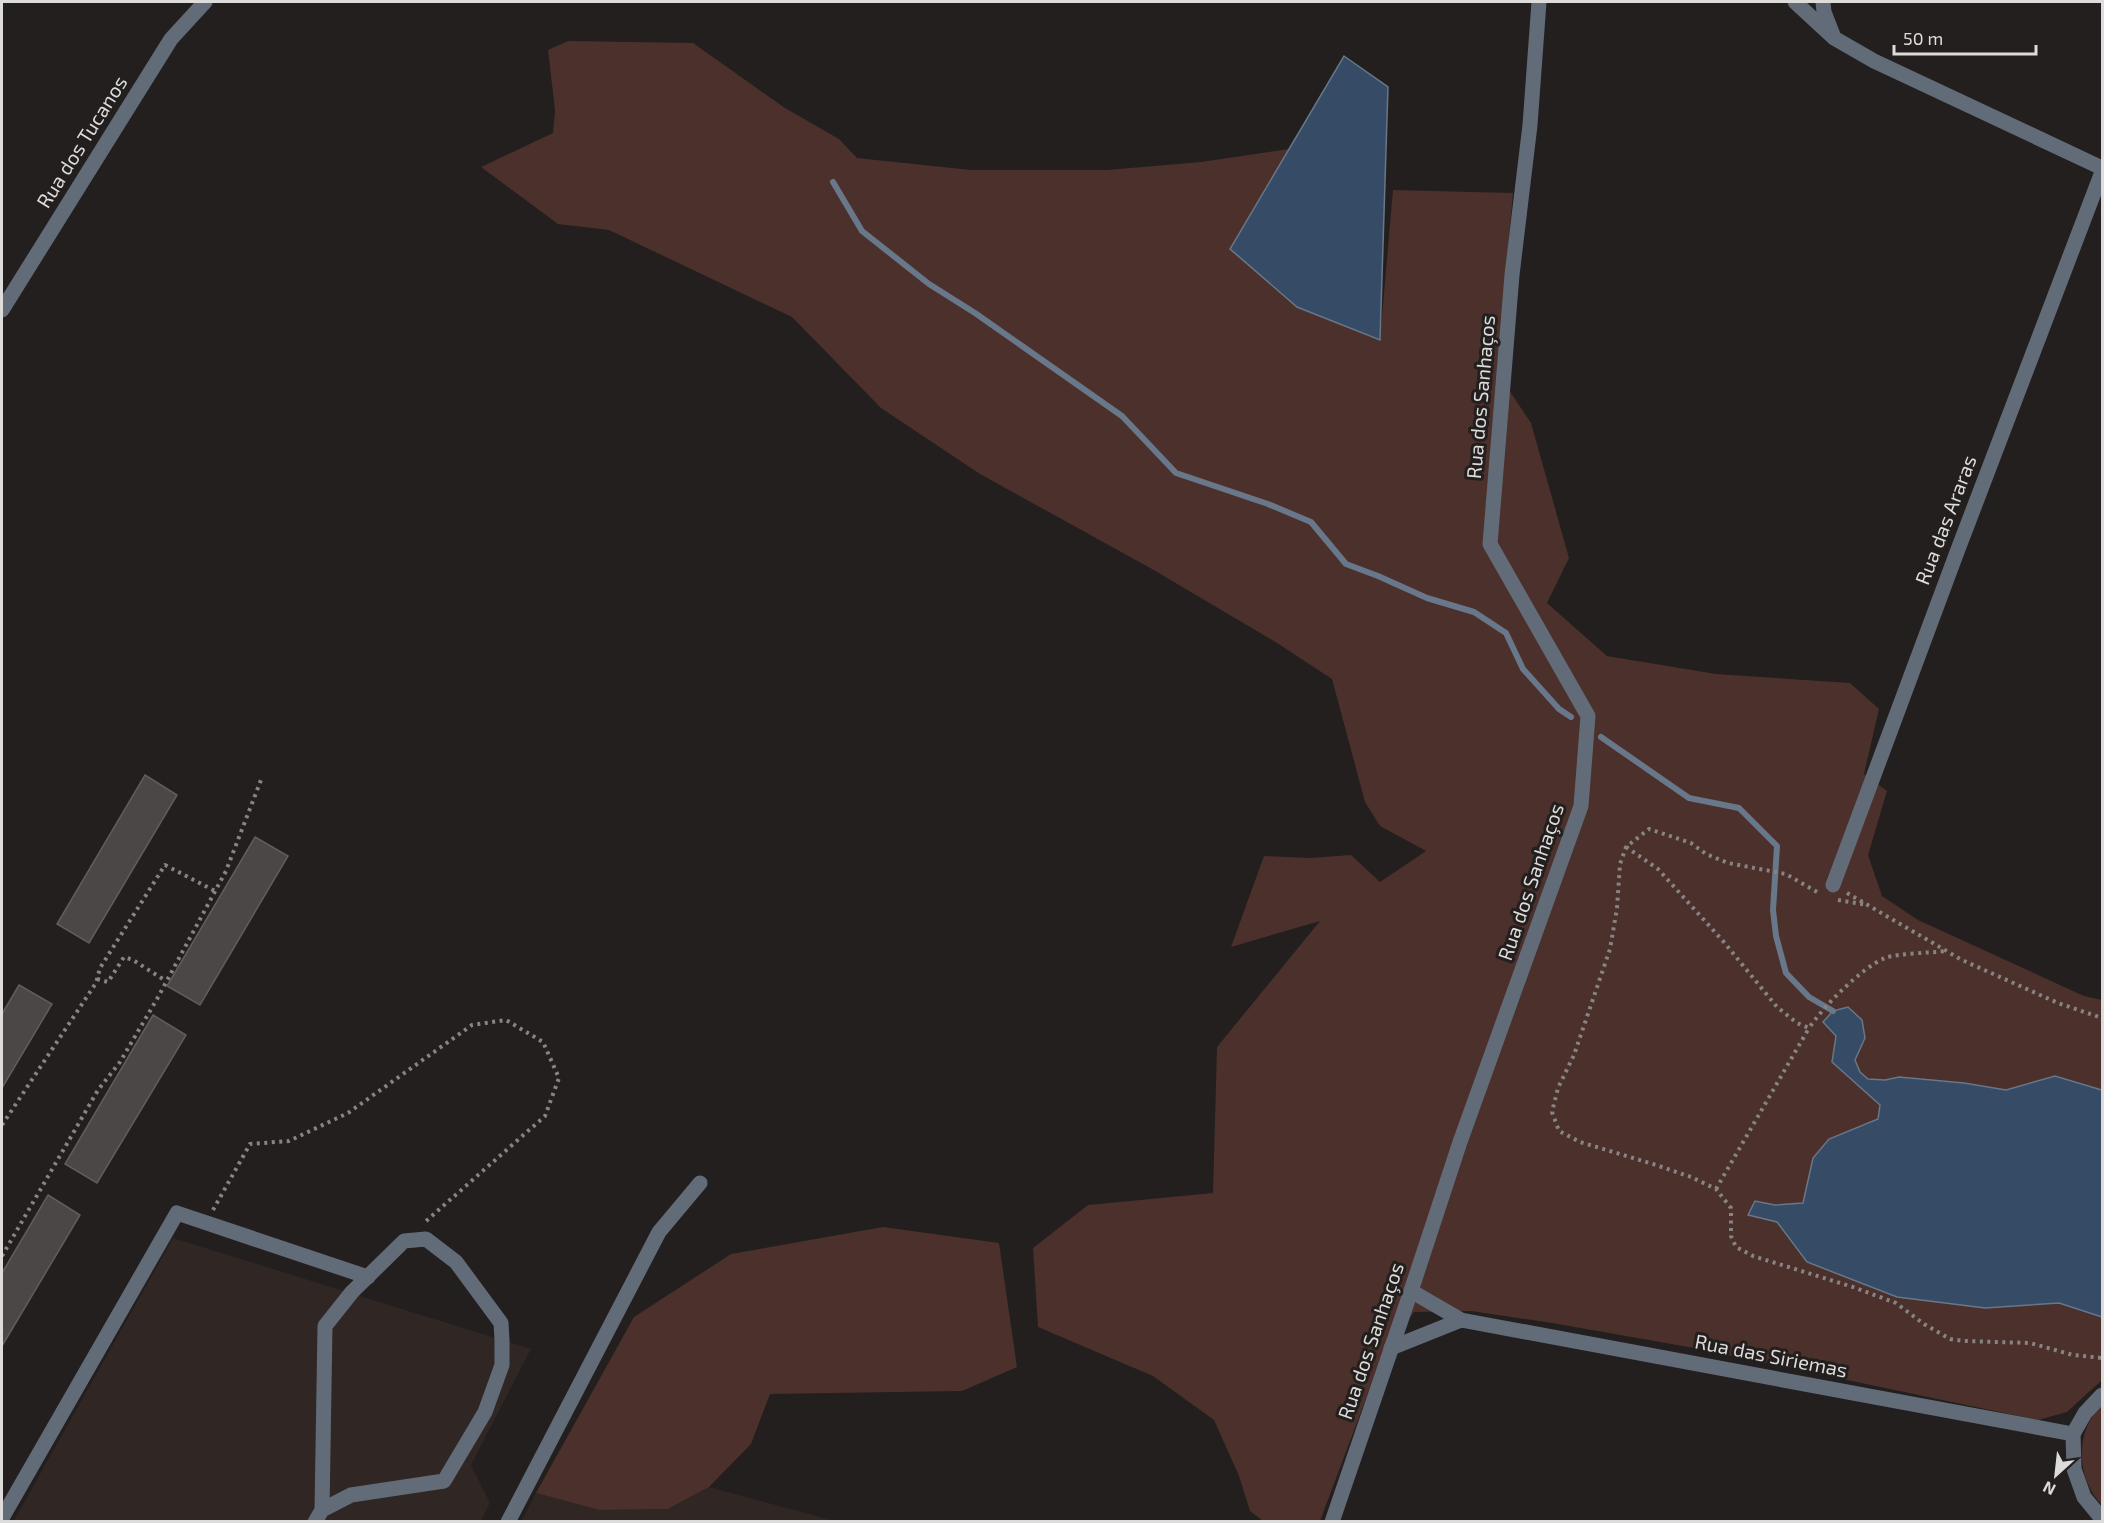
<svg xmlns="http://www.w3.org/2000/svg" width="2104" height="1523" viewBox="0 0 2104 1523" font-family="'Exo 2',sans-serif">
  <style>
    .built { fill: #302624 }
    .green { fill: #4b302b }
    .water { fill: #364c66; stroke: #687789; stroke-width: 1.5 }
    .lines { fill: none; stroke-linecap: round; stroke-linejoin: round }
    .stream { stroke: #687789; stroke-width: 6 }
    .building { fill: #4a4746; stroke: #605d5c; stroke-width: 1.5 }
    .path { stroke: #878483; stroke-width: 4; stroke-dasharray: 3 4.5; stroke-linecap: butt }
    .minor { stroke: #626c79; stroke-width: 15 }
    .labels { text-anchor: middle; stroke-width: 6; stroke-linejoin: round; paint-order: stroke }
    .street-label { font-size: 20px; fill: #dedcdb; stroke: #221f1e }
  </style>
  <rect width="100%" height="100%" fill="#221f1e"/>
  <g class="built">
    <path d="M173,1238L531,1349L471,1465L490,1503L481,1521L13,1522Z"/>
    <path d="M709,1487L835,1521L521,1522L536,1493L599,1510L668,1509Z"/>
  </g>
  <g class="green">
    <path d="M568,41L693,43L785,108L839,139L857,158L971,170H1107L1201,162L1289,149L1230,249L1380,339L1393,190L1513,193L1497,372L1531,423L1569,558L1547,603L1607,656L1716,674L1850,683L1879,709L1864,774L1887,791L1868,855L1882,896L1918,920L2084,996L2102,1000V1090L2055,1076L2007,1090L1964,1083L1899,1077L1885,1080L1868,1079L1860,1072L1855,1060L1865,1038L1836,1036L1833,1062L1880,1105L1878,1119L1829,1139L1813,1158L1803,1203L1775,1205L1755,1201L1777,1222L1807,1262L1985,1308L2059,1303L2102,1314V1380L2067,1412L2038,1420L1694,1348L1552,1323L1471,1311L1414,1312L1382,1356L1320,1521H1263L1250,1511L1239,1476L1214,1420L1153,1376L1038,1327L1033,1248L1088,1205L1213,1193L1217,1047L1320,921L1231,947L1264,856L1310,858L1351,855L1380,882L1426,851L1380,826L1365,802L1332,679L1277,643L1152,569L980,474L881,408L792,317L609,230L558,224L481,167L553,133L555,110L548,50Z"/>
    <path d="M883,1227L999,1243L1017,1367L962,1391L770,1394L751,1444L709,1487L668,1509L599,1510L536,1493L634,1317L731,1254Z"/>
    <path d="M2102,1405V1505C2076,1479 2074,1431 2102,1405Z"/>
  </g>
  <g class="water">
    <path d="M1344,56L1388,87L1380,340L1297,307L1230,249Z"/>
    <path d="M1848,1007L1862,1020L1865,1038L1855,1060L1860,1072L1868,1079L1885,1080L1899,1077L1964,1083L2006,1090L2055,1076L2102,1090V1317L2059,1303L1985,1308L1897,1297L1807,1262L1777,1222L1748,1215L1755,1201L1775,1205L1803,1203L1813,1158L1829,1139L1878,1119L1880,1105L1832,1062L1836,1036L1823,1022L1833,1011Z"/>
  </g>
  <g class="lines">
    <g class="stream">
      <path d="M833,182L862,231L929,284L975,313L1122,416L1176,473L1268,504L1311,522L1346,564L1378,576L1427,598L1474,612L1506,633L1523,669L1559,709L1571,717"/>
      <path d="M1601,737L1689,798L1739,808L1777,846L1773,910L1776,936L1786,973L1809,997L1833,1011"/>
    </g>
  </g>
  <g class="building">
    <path d="M145,775L177,795L89,943L57,924Z"/>
    <path d="M255,837L288,856L200,1005L167,986Z"/>
    <path d="M19,985L52,1004L2,1088V1014Z"/>
    <path d="M153,1015L186,1035L97,1183L65,1164Z"/>
    <path d="M48,1195L80,1215L2,1346V1273Z"/>
  </g>
  <g class="lines">
    <g class="path">
      <path d="M1626,847L1658,869L1723,941L1777,1007L1797,1023L1809,1028C1824,1006 1860,969 1885,958C1899,953 1930,953 1946,951"/>
      <path d="M1817,892L1786,874L1728,863L1706,854L1691,843L1649,829L1626,847L1620,864L1617,908L1610,949L1574,1055L1558,1088L1552,1112L1559,1131L1580,1142L1653,1164L1691,1177L1716,1189L1731,1208V1236L1736,1247L1753,1256L1853,1287L1896,1303L1924,1324L1950,1339L1964,1341L2030,1343L2073,1355L2102,1358"/>
      <path d="M1847,893L1962,960L2058,1003L2102,1018"/>
      <path d="M1838,900L1867,905"/>
      <path d="M97,979L108,982L124,957L133,960L166,981"/>
      <path d="M2,1125L96,983L100,968L165,865L215,891"/>
      <path d="M1716,1189L1809,1028"/>
      <path d="M213,1210L250,1144L289,1141L348,1113L472,1025L506,1020L543,1042L559,1078L545,1116L425,1222"/>
      <path d="M2,1256L98,1090L120,1062L157,999L226,871L261,780"/>
    </g>
    <g class="minor">
      <path d="M1795,2L1834,38L1874,61L2102,168"/>
      <path d="M1823,2L1824,12L1833,35"/>
      <path d="M2,310L171,39L205,2"/>
      <path d="M1833,885L1957,552L2102,172"/>
      <path d="M1411,1291L1461,1320L2073,1434"/>
      <path d="M1391,1348L1461,1320"/>
      <path d="M2102,1395L2085,1413L2073,1434L2074,1469L2084,1497L2102,1519"/>
      <path d="M2,1518L177,1213L368,1277"/>
      <path d="M315,1522L322,1510L351,1495L444,1481L485,1412L502,1365V1340L501,1323L456,1262L426,1239L404,1241L352,1292L325,1326L322,1510"/>
      <path d="M508,1522L659,1232L700,1183"/>
      <path d="M1332,1522L1411,1291L1460,1142L1581,806L1588,716L1490,544L1512,275L1530,125L1539,2"/>
    </g>
  </g>
  <g class="labels">
    <g class="street-label">
      <text transform="translate(82 142) rotate(-58)" y="7">Rua dos Tucanos</text>
      <text transform="translate(1481 397) rotate(-85)" y="7">Rua dos Sanhaços</text>
      <text transform="translate(1946 520) rotate(-69)" y="7">Rua das Araras</text>
      <text transform="translate(1531 882) rotate(-71)" y="7">Rua dos Sanhaços</text>
      <text transform="translate(1371 1341) rotate(-71)" y="7">Rua dos Sanhaços</text>
      <text transform="translate(1771 1356) rotate(11)" y="7">Rua das Siriemas</text>
    </g>
  </g>
  <rect width="2104" height="1523" fill="none" stroke="#dedcdb" stroke-width="6"/>
  <g transform="translate(2056 1475) rotate(207)" stroke="#221f1e" stroke-width="4.5" paint-order="stroke">
  <path d="M0-4.5L10 22L0 15L-10 22Z" fill="#dedcdb"/>
  <text y="-9" font-size="16" font-weight="bold" text-anchor="middle" fill="#dedcdb">N</text>
  </g>
  <path d="M1894 45v9h142v-9" fill="none" stroke="#dedcdb" stroke-width="3"/>
  <text x="1903" y="45" font-size="18" fill="#dedcdb" stroke="#221f1e" stroke-width="4.5" paint-order="stroke">50 m</text>
</svg>
